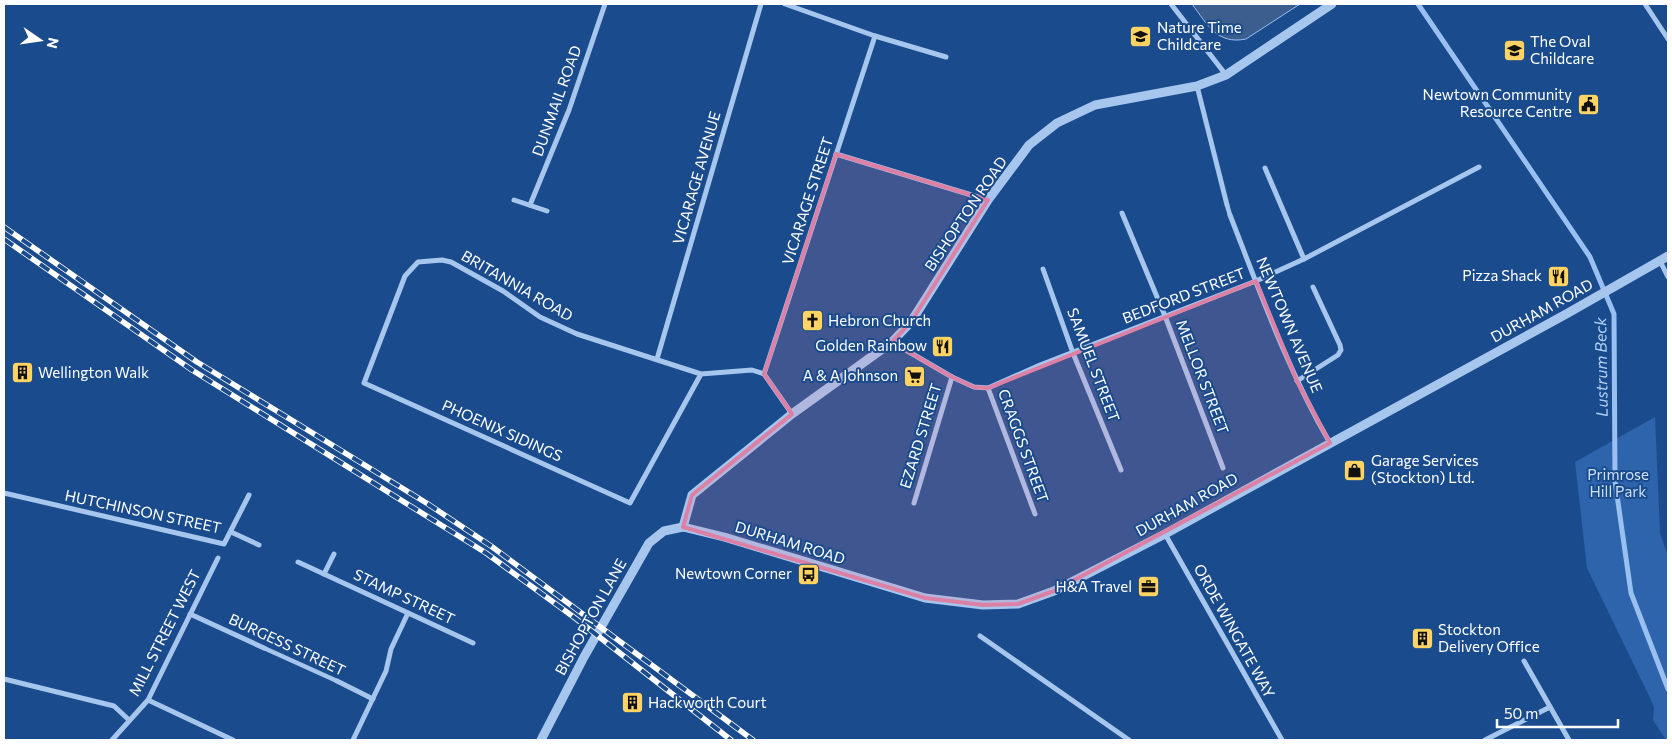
<svg xmlns="http://www.w3.org/2000/svg" width="1672" height="744" viewBox="0 0 1672 744" font-family="Commissioner,sans-serif">
  <style>
    .green { fill: #2d64ac }
    .water { fill: #3b5e8f; stroke: #99c0f0 }
    .lines { fill: none; stroke-linecap: round; stroke-linejoin: round }
    .stream { stroke: #99c0f0; stroke-width: 5 }
    .pedestrian { stroke: #a6c6ee; stroke-width: 4.5 }
    .minor { stroke: #a6c6ee; stroke-width: 5 }
    .tertiary { stroke: #a6c6ee; stroke-width: 9 }
    .rail-casing { stroke: #fff; stroke-width: 5.5 }
    .rail { stroke: #1a4b8d; stroke-width: 4; stroke-dasharray: 11; stroke-linecap: butt }
    .marked { fill: #dd80a5; fill-opacity: 0.2; stroke: #dd80a5; stroke-width: 4; stroke-linejoin: round }
    .labels { text-anchor: middle; stroke-width: 4; stroke-linejoin: round; paint-order: stroke }
    .poi-label { font-size: 15px; fill: #fff; stroke: #1a4b8d; text-anchor: start }
    .street-label { font-size: 15px; fill: #fff; stroke: #1a4b8d }
    .park-label { font-size: 15px; fill: #cce0fa; stroke: #1a4b8d }
    .water-label { font-size: 16px; font-style: italic; fill: #b2d0f5; stroke: #1a4b8d }
  </style>
  <rect width="100%" height="100%" fill="#1a4b8d"/>
  <path class="green" d="M1655,417L1660,533L1668,556V740H1666L1653,720L1654,707L1650,698L1587,568L1575,462Z"/>
  <path class="water" d="M1192,4H1300L1246,39C1217,45 1207,24 1192,4Z"/>
  <g class="lines">
    <path class="stream" d="M1418,4L1590,257L1614,314L1615,481L1631,593L1668,689"/>
    <g class="pedestrian">
      <path d="M1227,205L1230,215"/>
      <path d="M264,648L337,681"/>
    </g>
    <g class="minor">
      <path d="M785,4L875,36L946,57"/>
      <path d="M1171,4L1226,75"/>
      <path d="M1645,4L1668,39"/>
      <path d="M1197,86L1227,205"/>
      <path d="M836,154L988,200"/>
      <path d="M1265,168L1304,259"/>
      <path d="M514,200L547,211"/>
      <path d="M530,205L569,110L605,4"/>
      <path d="M1122,213L1165,316L1223,468"/>
      <path d="M1230,215C1260,292 1288,371 1330,443"/>
      <path d="M1660,261L1668,277"/>
      <path d="M1043,269L1073,353L1121,470"/>
      <path d="M892,342L952,377L974,387L988,388L1040,365L1256,281L1304,259L1479,167"/>
      <path d="M657,359L761,4"/>
      <path d="M701,374L630,503L364,383L405,276L418,262L442,260L451,262L503,291L540,317L577,334L701,374L752,370L764,374L792,414"/>
      <path d="M764,374L875,36"/>
      <path d="M1297,381L1338,355L1341,350L1340,345L1313,287"/>
      <path d="M988,388L1035,514"/>
      <path d="M4,493L224,544L249,495"/>
      <path d="M914,503L952,377"/>
      <path d="M231,532L259,545"/>
      <path d="M1165,534L1282,740"/>
      <path d="M298,562L473,643"/>
      <path d="M324,574L334,554"/>
      <path d="M190,614L264,648"/>
      <path d="M980,636L1129,740"/>
      <path d="M1524,661L1569,740"/>
      <path d="M4,679L114,706L129,720"/>
      <path d="M337,681L373,699"/>
      <path d="M148,700L233,740"/>
      <path d="M112,740L148,700L218,558"/>
      <path d="M353,740L386,671L391,649L408,613"/>
      <path d="M1485,740L1550,707"/>
    </g>
    <g class="tertiary">
      <path d="M683,527L692,495L792,414L892,342L911,322L988,200L1029,145L1057,123L1095,105L1197,86L1226,75L1332,4"/>
      <path d="M541,740L584,657L649,543L664,531L683,527L724,537L925,598L983,605L1018,604L1054,591L1165,534L1568,313L1668,256"/>
    </g>
    <defs>
      <g id="rail">
        <path d="M4,227L197,362L428,504L491,546L753,740"/>
        <path d="M4,239L192,370L486,553L575,618L731,740"/>
      </g>
    </defs>
    <use href="#rail" class="rail-casing"/>
    <use href="#rail" class="rail"/>
  </g>
  <path class="marked" d="M836,154L988,200L911,322L892,342L952,377L974,387L988,388L1256,281L1297,381L1330,443L1054,591L1018,604L983,605L925,598L683,527L692,495L792,414L764,374Z"/>
  <defs>
    <symbol id="school-square" viewBox="-11 -11 22 22"><rect x="-9" y="-9" width="18" height="18" rx="4" fill="#ffd463" stroke="#1a4b8d"/><path d="M0-5L7-2L0 1L-7-2ZM-4 1L0 2.5L4 1V4Q0 6-4 4Z" fill="#111"/></symbol>
    <symbol id="civic-square" viewBox="-11 -11 22 22"><rect x="-9" y="-9" width="18" height="18" rx="4" fill="#ffd463" stroke="#1a4b8d"/><path d="M-.6-6.5H3V-4.5H.6V-3L4-1V1h2V6H-6V1h2V-1L-.6-3ZM-1.2 2.5V6h2.4V2.5Z" fill="#111"/></symbol>
    <symbol id="restaurant-square" viewBox="-11 -11 22 22"><rect x="-9" y="-9" width="18" height="18" rx="4" fill="#ffd463" stroke="#1a4b8d"/><path d="M-5-6h1v4h1v-4h1v4h1v-4h1v5L-1.5 .5V6h-2V.5L-5-1ZM5-6V6H3V1.5H1.5Q1.5-4 5-6Z" fill="#111"/></symbol>
    <symbol id="church-square" viewBox="-11 -11 22 22"><rect x="-9" y="-9" width="18" height="18" rx="4" fill="#ffd463" stroke="#1a4b8d"/><path d="M-1.2-6h2.4v3.5h3.3v2.4h-3.3V6h-2.4V-.1h-3.3v-2.4h3.3Z" fill="#111"/></symbol>
    <symbol id="building-square" viewBox="-11 -11 22 22"><rect x="-9" y="-9" width="18" height="18" rx="4" fill="#ffd463" stroke="#1a4b8d"/><path d="M-4-6H4V6H1V3H-1V6H-4ZM-2.5-4.3h1.7v1.8h-1.7ZM.8-4.3h1.7v1.8H.8ZM-2.5-1h1.7V.8h-1.7ZM.8-1h1.7V.8H.8Z" fill="#111"/></symbol>
    <symbol id="supermarket-square" viewBox="-11 -11 22 22"><rect x="-9" y="-9" width="18" height="18" rx="4" fill="#ffd463" stroke="#1a4b8d"/><path d="M-6-5.5h2.5l.6 2H6L4.5 2H-2.5L-4.4-4H-6ZM-1.5 3.2a1.3 1.3 0 1 0 .1 0ZM3 3.2a1.3 1.3 0 1 0 .1 0Z" fill="#111"/></symbol>
    <symbol id="shop-square" viewBox="-11 -11 22 22"><rect x="-9" y="-9" width="18" height="18" rx="4" fill="#ffd463" stroke="#1a4b8d"/><path d="M-5-2.5h2.3a2.7 3.5 0 0 1 5.4 0H5L5.5 6h-11ZM-1.5-2.5h3a1.5 2.3 0 0 0-3 0Z" fill="#111"/></symbol>
    <symbol id="bus-square" viewBox="-11 -11 22 22"><rect x="-9" y="-9" width="18" height="18" rx="4" fill="#ffd463" stroke="#1a4b8d"/><path d="M-5-6H5V4H4V6H2V4H-2V6H-4V4H-5ZM-3.5-4V0h7V-4ZM-3.5 1.2v1.5H-2V1.2ZM2 1.2v1.5H3.5V1.2Z" fill="#111"/></symbol>
    <symbol id="office-square" viewBox="-11 -11 22 22"><rect x="-9" y="-9" width="18" height="18" rx="4" fill="#ffd463" stroke="#1a4b8d"/><path d="M-6-3h4V-5.5h4V-3h4V5H-6ZM-1-4.5V-3h2v-1.5ZM-6 0V1H6V0Z" fill="#111"/></symbol>
  </defs>
  <g fill-rule="evenodd">
    <use href="#school-square" x="1128" y="24" width="25" height="25"/>
    <use href="#school-square" x="1502" y="38" width="25" height="25"/>
    <use href="#civic-square" x="1576" y="92" width="25" height="25"/>
    <use href="#restaurant-square" x="1546" y="264" width="25" height="25"/>
    <use href="#church-square" x="800" y="308" width="25" height="25"/>
    <use href="#restaurant-square" x="930" y="334" width="25" height="25"/>
    <use href="#building-square" x="10" y="360" width="25" height="25"/>
    <use href="#supermarket-square" x="902" y="364" width="25" height="25"/>
    <use href="#shop-square" x="1342" y="458" width="25" height="25"/>
    <use href="#bus-square" x="796" y="562" width="25" height="25"/>
    <use href="#office-square" x="1136" y="574" width="25" height="25"/>
    <use href="#building-square" x="1410" y="626" width="25" height="25"/>
    <use href="#building-square" x="620" y="690" width="25" height="25"/>
  </g>
  <g class="labels">
    <g class="poi-label">
      <text x="1157" y="33">Nature Time<tspan x="1157" dy="17">Childcare</tspan></text>
      <text x="1530" y="47">The Oval<tspan x="1530" dy="17">Childcare</tspan></text>
      <text x="1572" y="100" text-anchor="end">Newtown Community<tspan x="1572" dy="17">Resource Centre</tspan></text>
      <text x="1542" y="281" text-anchor="end">Pizza Shack</text>
      <text x="828" y="326">Hebron Church</text>
      <text x="927" y="351" text-anchor="end">Golden Rainbow</text>
      <text x="38" y="378">Wellington Walk</text>
      <text x="898" y="381" text-anchor="end">A &amp; A Johnson</text>
      <text x="1371" y="466">Garage Services<tspan x="1371" dy="17">(Stockton) Ltd.</tspan></text>
      <text x="792" y="579" text-anchor="end">Newtown Corner</text>
      <text x="1132" y="592" text-anchor="end">H&amp;A Travel</text>
      <text x="1438" y="635">Stockton<tspan x="1438" dy="17">Delivery Office</tspan></text>
      <text x="648" y="708">Hackworth Court</text>
    </g>
    <g class="street-label">
      <text transform="translate(557 101) rotate(-70)" y="5">DUNMAIL ROAD</text>
      <text transform="translate(697 178) rotate(-74)" y="5">VICARAGE AVENUE</text>
      <text transform="translate(808 201) rotate(-72)" y="5">VICARAGE STREET</text>
      <text transform="translate(966 214) rotate(-56)" y="5">BISHOPTON ROAD</text>
      <text transform="translate(517 286) rotate(30)" y="5">BRITANNIA ROAD</text>
      <text transform="translate(1184 296) rotate(-21)" y="5">BEDFORD STREET</text>
      <text transform="translate(1542 311) rotate(-29)" y="5">DURHAM ROAD</text>
      <text transform="translate(1289 325) rotate(67)" y="5">NEWTOWN AVENUE</text>
      <text transform="translate(1093 365) rotate(69)" y="5">SAMUEL STREET</text>
      <text transform="translate(1202 377) rotate(69)" y="5">MELLOR STREET</text>
      <text transform="translate(502 431) rotate(24)" y="5">PHOENIX SIDINGS</text>
      <text transform="translate(921 436) rotate(-73)" y="5">EZARD STREET</text>
      <text transform="translate(1023 446) rotate(70)" y="5">CRAGGS STREET</text>
      <text transform="translate(1187 505) rotate(-29)" y="5">DURHAM ROAD</text>
      <text transform="translate(143 512) rotate(12)" y="5">HUTCHINSON STREET</text>
      <text transform="translate(790 543) rotate(17)" y="5">DURHAM ROAD</text>
      <text transform="translate(404 597) rotate(25)" y="5">STAMP STREET</text>
      <text transform="translate(591 617) rotate(-61)" y="5">BISHOPTON LANE</text>
      <text transform="translate(1234 631) rotate(61)" y="5">ORDE WINGATE WAY</text>
      <text transform="translate(165 633) rotate(-63)" y="5">MILL STREET WEST</text>
      <text transform="translate(287 645) rotate(25)" y="5">BURGESS STREET</text>
    </g>
    <g class="park-label">
      <text x="1618" y="480">Primrose<tspan x="1618" dy="17">Hill Park</tspan></text>
    </g>
    <g class="water-label">
      <text transform="translate(1601 367) rotate(-91)" y="6">Lustrum Beck</text>
    </g>
  </g>
  <rect width="1672" height="744" fill="none" stroke="#ffffff" stroke-width="10"/>
  <g transform="translate(40 40) rotate(103)" stroke="#1a4b8d" stroke-width="4" paint-order="stroke">
  <path d="M0-4L9 19L0 12L-9 19Z" fill="#ffffff"/>
  <text y="-8" font-size="14" font-weight="bold" text-anchor="middle" fill="#ffffff">N</text>
  </g>
  <path d="M1497 719v8h121v-8" fill="none" stroke="#ffffff" stroke-width="2.5"/>
  <text x="1504" y="719" font-size="15" fill="#ffffff" stroke="#1a4b8d" stroke-width="4" paint-order="stroke">50 m</text>
</svg>
